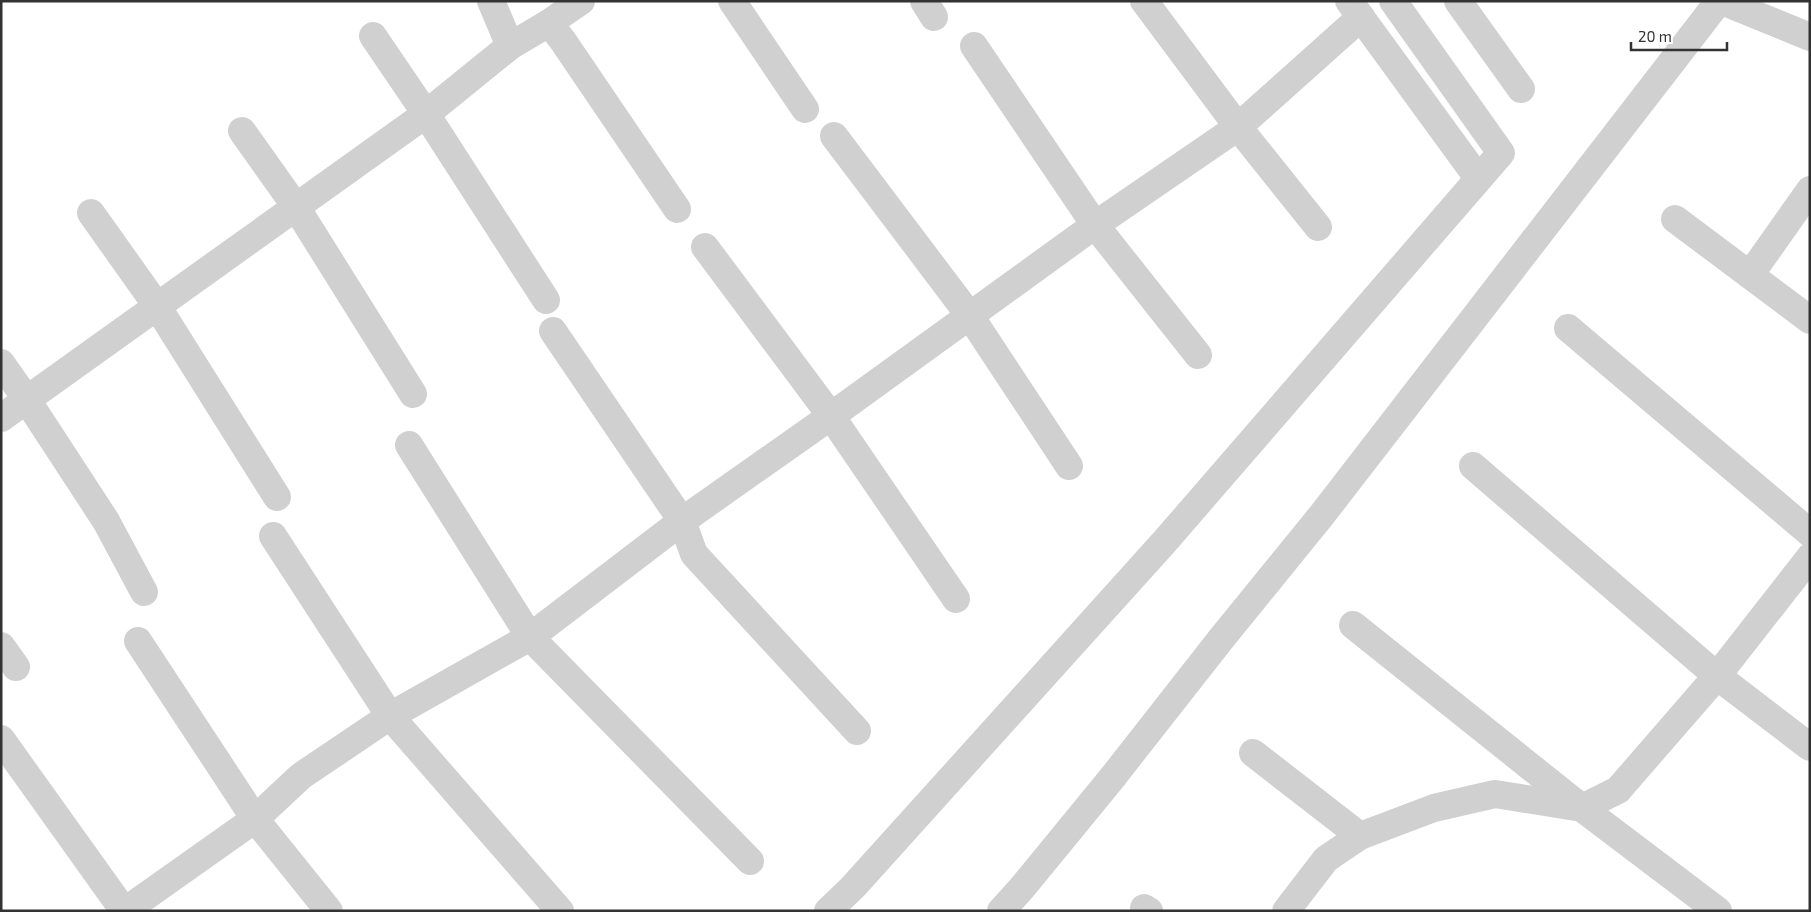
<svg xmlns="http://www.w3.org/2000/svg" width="1811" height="912" viewBox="0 0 1811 912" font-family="'Exo 2',sans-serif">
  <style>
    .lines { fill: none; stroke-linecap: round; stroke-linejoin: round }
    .minor { stroke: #d0d0d0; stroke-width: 28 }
  </style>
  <rect width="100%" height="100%" fill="#fff"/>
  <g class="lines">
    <g class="minor">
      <path d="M491,1L510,46"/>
      <path d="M732,1L805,109"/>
      <path d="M924,1L934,17"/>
      <path d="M1144,1L1238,127L1318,227"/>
      <path d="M1349,1L1478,178"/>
      <path d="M1458,1L1521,89"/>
      <path d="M1722,1L1810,37"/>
      <path d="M549,23L563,41L677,209"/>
      <path d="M373,36L426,114L546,300"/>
      <path d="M974,46L1095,225L1198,355"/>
      <path d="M242,131L296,207L413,394"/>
      <path d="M834,136L970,316L1069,466"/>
      <path d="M91,213L157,306L277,497"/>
      <path d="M1675,219L1810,320"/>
      <path d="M705,247L831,416L956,599"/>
      <path d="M1750,275L1810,190"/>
      <path d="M1568,328L1810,533"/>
      <path d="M553,331L682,521L694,554L857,731"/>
      <path d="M1,363L27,400L106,521L144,592"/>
      <path d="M1,418L426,114L510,46L549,23L581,1"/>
      <path d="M409,445L530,637L750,861"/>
      <path d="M1473,466L1717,676L1810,747"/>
      <path d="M273,536L390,716L560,911"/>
      <path d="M1353,625L1582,808L1718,911"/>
      <path d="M138,641L255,819L329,911"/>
      <path d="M1,646L16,667"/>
      <path d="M1,739L124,911"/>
      <path d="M1253,753L1360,836"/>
      <path d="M1144,908L1149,911"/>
      <path d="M125,911L255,819L301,776L390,716L530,637L682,521L831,416L1095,225L1238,127L1361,17"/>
      <path d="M828,911L853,887L1166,540L1501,153L1393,1"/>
      <path d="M1001,911L1021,889L1112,778L1221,639L1321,516L1719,1"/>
      <path d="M1286,911L1326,859L1360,836L1434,808L1495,794L1582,808L1618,790L1717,676L1810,557"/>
    </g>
  </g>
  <rect width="1811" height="912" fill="none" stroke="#333333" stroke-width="5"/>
  <path d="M1631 42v8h96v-8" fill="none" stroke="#333333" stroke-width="2.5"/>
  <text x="1638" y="42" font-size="15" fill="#333333" stroke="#ffffff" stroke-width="4" paint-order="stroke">20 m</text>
</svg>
